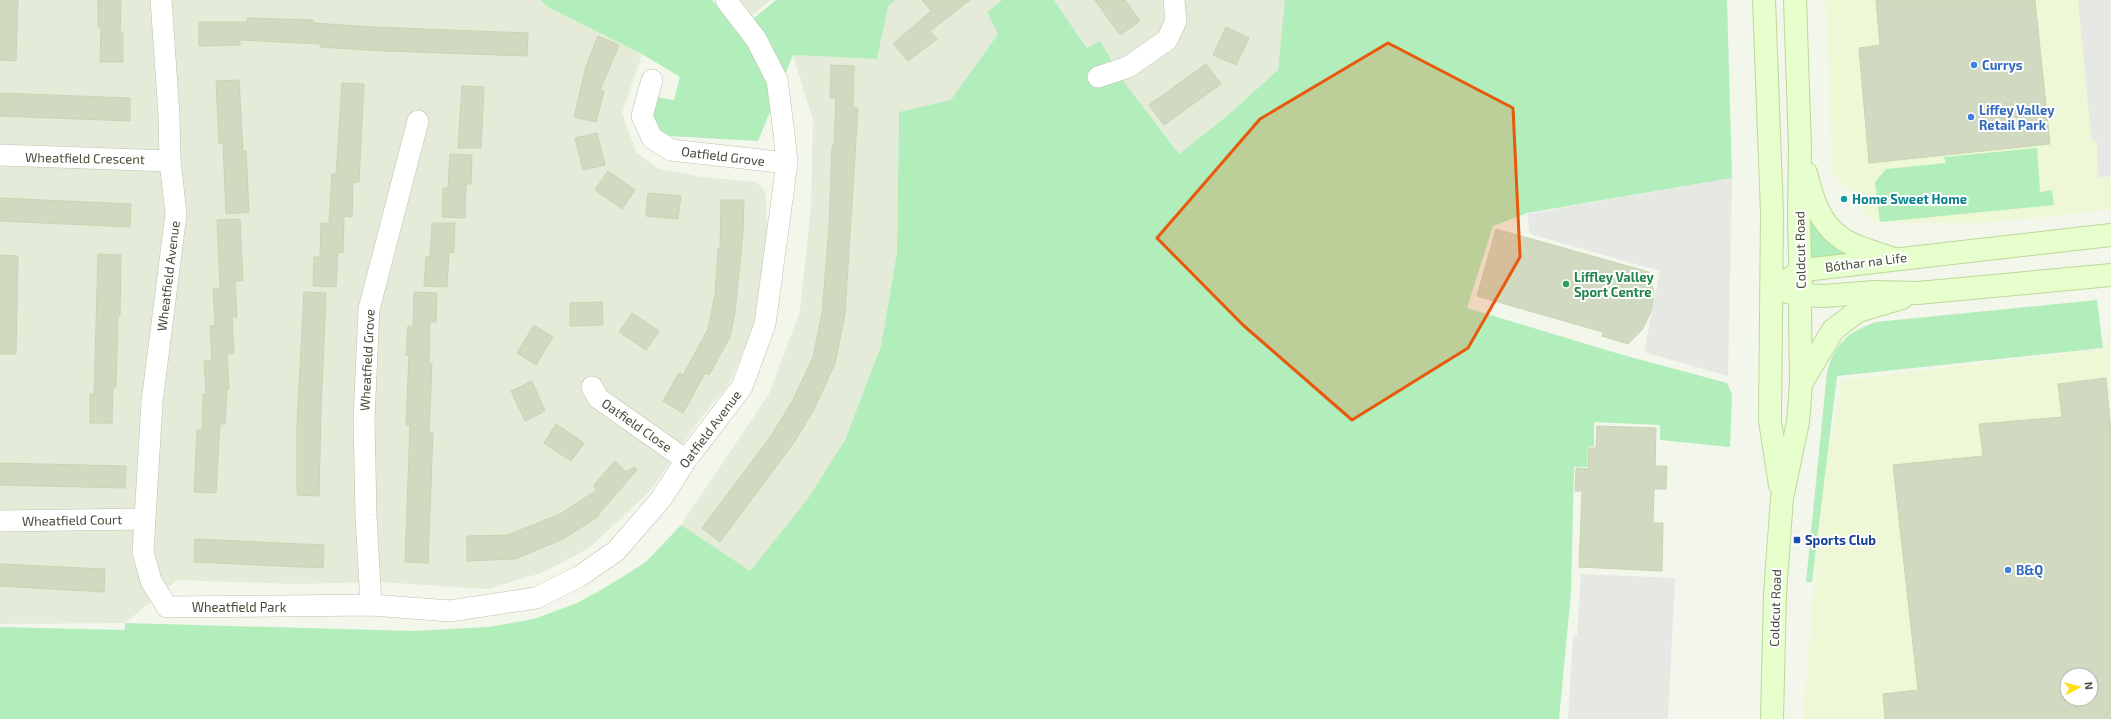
<svg xmlns="http://www.w3.org/2000/svg" width="2111" height="719" viewBox="0 0 2111 719" font-family="'Exo 2',sans-serif">
  <style>
    .residential { fill: #e4ebd9 }
    .commercial { fill: #eff8d6; fill-rule: evenodd }
    .green { fill: #b2edbc }
    .parking { fill: #e6e8e3 }
    .building { fill: #d1d9c0; stroke: #c9d4b2; fill-rule: evenodd }
    .lines { fill: none; stroke-linecap: round; stroke-linejoin: round }
    .street-casing { stroke: #bbc3ad; stroke-width: 22 }
    .secondary-casing { stroke: #bcd999; stroke-width: 24 }
    .street { stroke: #fff; stroke-width: 21 }
    .secondary { stroke: #e7ffcd; stroke-width: 22 }
    .marked { fill: #e8590c; fill-opacity: 0.2; stroke: #e8590c; stroke-width: 3; stroke-linejoin: round }
    .shop-dot { fill: #3f7fe0; stroke: #fff; stroke-width: 1.5 }
    .culture-dot { fill: #0f9aa8; stroke: #fff; stroke-width: 1.5 }
    .leisure-dot { fill: #2e9e5b; stroke: #fff; stroke-width: 1.5 }
    .transit-dot { fill: #1a4fb4; stroke: #fff; stroke-width: 1.5 }
    .labels { text-anchor: middle; stroke-width: 4; stroke-linejoin: round; paint-order: stroke }
    .shop-label { font-size: 13px; font-weight: bold; fill: #366cbe; stroke: #fff; text-anchor: start }
    .street-label { font-size: 13px; fill: #454c38; stroke: #fff }
    .culture-label { font-size: 13px; font-weight: bold; fill: #0d838f; stroke: #fff; text-anchor: start }
    .leisure-label { font-size: 13px; font-weight: bold; fill: #27864d; stroke: #fff; text-anchor: start }
    .transit-label { font-size: 13px; font-weight: bold; fill: #164399; stroke: #fff; text-anchor: start }
  </style>
  <rect width="100%" height="100%" fill="#f2f6eb"/>
  <g class="residential">
    <path d="M0,0H540L548,7L642,54L622,113L636,152L658,169L702,177L756,182L763,188L766,195L767,236L754,324L730,383L700,419L651,490L588,549L541,573L487,589L380,582L296,584L177,580L125,623L0,624Z"/>
    <path d="M727,0H771L744,22Z"/>
    <path d="M895,0H1002L988,12L998,34L951,101L899,112L897,252L881,346L845,440L809,497L750,571L681,525L769,394L800,311L811,206L813,120L793,55L877,59L888,6Z"/>
    <path d="M1054,0H1285L1279,70L1227,116L1179,154L1127,86L1100,41L1088,48Z"/>
  </g>
  <g class="commercial">
    <path d="M1825,0H2111V209L1988,223H1902L1876,221L1865,216L1850,192L1831,173L1829,61Z"/>
    <path d="M2110,331L2111,719H1803L1823,482L1842,380L2102,349ZM2067,675H2091V699H2067Z"/>
  </g>
  <g class="green">
    <path d="M540,0H712L737,32L776,0H895L888,6L877,59L793,55L758,141L668,136L651,122L655,97L674,100L680,77L642,54L548,7Z"/>
    <path d="M1002,0H1054L1087,48L1100,41L1127,86L1179,154L1227,116L1278,70L1285,0H1727L1732,178L1527,213L1493,226L1467,308L1623,355L1727,383L1732,394L1730,447L1660,440V425L1594,422V446L1588,447L1587,467H1574L1571,592L1559,719H0V627L125,630V623L412,631L489,627L534,619L577,603L603,589L646,562L681,525L750,571L809,497L845,440L881,346L897,252L899,112L951,100L998,34L987,12Z"/>
    <path d="M2037,148L2040,192L2052,190L2054,205L1880,222L1875,182L1886,169L1946,163L1944,157Z"/>
    <path d="M1807,214L1854,257L1807,259Z"/>
    <path d="M2097,300L2103,348L1837,376L1812,582H1806L1827,372C1835,343 1848,332 1876,322Z"/>
  </g>
  <g class="parking">
    <path d="M2078,0H2111V176L2098,178L2097,143L2092,139L2090,126Z"/>
    <path d="M1732,178L1728,376L1644,352L1660,271L1530,234L1527,214Z"/>
    <path d="M1581,574L1675,578L1668,719H1568L1573,636H1577Z"/>
  </g>
  <g class="building">
    <path d="M0,0H18L16,61L0,60Z"/>
    <path d="M98,0H121L120,33H123V62H100L101,27H98Z"/>
    <path d="M922,0H970L930,31L937,39L908,61L893,44L931,11Z"/>
    <path d="M1095,0H1125L1140,21L1120,35Z"/>
    <path d="M1876,0H2035L2050,144L1869,163L1859,48L1880,45Z"/>
    <path d="M247,18L313,20V23L372,27L528,33L527,56L385,51L320,47V44L240,40V45L199,46V22H247Z"/>
    <path d="M1226,27L1249,38L1236,65L1213,55Z"/>
    <path d="M598,36L619,45L600,90L604,91L596,122L574,117L586,66Z"/>
    <path d="M1206,64L1221,84L1164,125L1149,105Z"/>
    <path d="M831,65L854,66L853,108H858L845,314L835,364L813,411L795,441L720,542L702,528L771,436L793,400L813,357L822,313L829,228L832,146H834L836,98H830Z"/>
    <path d="M239,80L243,151H246L249,212L226,214L223,143H219L216,81Z"/>
    <path d="M342,83L364,84L359,182H353L352,217L344,216L343,253L338,252L336,287L313,286L314,257H320L321,223H329L332,174H336Z"/>
    <path d="M462,86L484,87L481,148H458Z"/>
    <path d="M0,93L130,98V121L0,116Z"/>
    <path d="M597,133L605,165L583,170L575,138Z"/>
    <path d="M450,154L472,155L471,184H466L465,218L442,217L443,188H448Z"/>
    <path d="M608,171L635,190L622,209L595,190Z"/>
    <path d="M648,193L681,196L678,219L646,216Z"/>
    <path d="M0,198L131,204L130,227L0,221Z"/>
    <path d="M721,200H744L743,233L735,312L730,337L709,375L705,373L683,413L663,401L679,373L683,375L708,329L715,295L718,249H720Z"/>
    <path d="M240,219L243,281H235L237,317H232L234,353L227,354L229,389H227L225,424H220L216,493L194,492L197,430H202L203,394H206L204,361H212L210,326L215,325L213,289L220,288L217,220Z"/>
    <path d="M432,223H455L454,253L449,252L447,287L424,286L426,257H430Z"/>
    <path d="M1496,229L1649,272L1653,290V301L1651,312L1642,330L1628,344L1602,336L1603,332L1477,296Z"/>
    <path d="M98,254L121,255L120,316H118L116,387H113L112,423H90V394H94Z"/>
    <path d="M0,255L18,256L16,354H0Z"/>
    <path d="M304,292L326,293L321,410L319,496L297,495V424Z"/>
    <path d="M414,292L437,293L436,322H430L429,364H432L429,433H433L428,563L405,562L410,425H406L409,356L406,355L408,326L413,327Z"/>
    <path d="M602,302L603,325L570,326V303Z"/>
    <path d="M632,313L659,331L646,350L619,332Z"/>
    <path d="M534,325L553,337L536,365L517,353Z"/>
    <path d="M2106,378L2111,432V719H1885L1883,694L1918,690L1893,465L1983,456L1979,424L2062,417L2058,384ZM2067,675H2091V699H2067Z"/>
    <path d="M532,381L545,411L525,421L511,391Z"/>
    <path d="M556,424L584,443L571,461L544,443Z"/>
    <path d="M1597,426L1656,428L1655,466H1667L1666,489H1654L1653,523H1663L1662,571L1579,567L1582,491H1575L1576,468L1588,469L1589,448H1596Z"/>
    <path d="M615,461L626,472L634,467L637,470L598,515L599,516L563,539L515,559L467,561V536L508,535L560,514L597,490L593,486Z"/>
    <path d="M0,463L126,466L125,488L0,485Z"/>
    <path d="M195,539L324,545L323,568L194,562Z"/>
    <path d="M0,564L105,569L104,592L0,586Z"/>
  </g>
  <g class="lines">
    <defs>
      <g id="street">
        <path d="M161,0L169,115L170,161L176,214L152,402L143,552L151,581L167,607L371,605L450,611L536,598L580,576L616,551L661,499L686,460L742,387L765,324L787,163L784,133L777,80L756,39L726,0"/>
        <path d="M1098,77L1128,67L1167,40L1176,21L1174,0"/>
        <path d="M652,80L642,116L652,138L671,150L787,163"/>
        <path d="M0,155L170,161"/>
        <path d="M592,387L598,398L686,460"/>
        <path d="M0,521L144,519"/>
        <path d="M371,605L366,515L364,419L369,309L418,121"/>
      </g>
      <g id="secondary">
        <path d="M1764,0L1772,213L1770,421L1780,485"/>
        <path d="M1806,173C1812,196 1819,223 1840,237C1854,248 1875,252 1891,258"/>
        <path d="M1789,279L1800,272L1813,269L2111,235"/>
        <path d="M1788,292L1801,295L1824,296L1874,292L1918,293L2111,275"/>
        <path d="M1802,382L1833,330L1858,311L1902,298"/>
        <path d="M1772,719L1775,594L1782,498L1798,422L1801,384L1800,309L1801,295L1799,218L1800,148L1795,0"/>
      </g>
    </defs>
    <use href="#street" class="street-casing"/>
    <use href="#secondary" class="secondary-casing"/>
    <use href="#street" class="street"/>
    <use href="#secondary" class="secondary"/>
  </g>
  <path class="marked" d="M1388,43L1513,108L1520,257L1468,348L1352,420L1243,325L1157,238L1260,119Z"/>
  <g class="shop-dot">
    <circle cx="1974" cy="65" r="4"/>
    <circle cx="1971" cy="117" r="4"/>
    <circle cx="2008" cy="570" r="4"/>
  </g>
  <circle class="culture-dot" cx="1844" cy="199" r="4"/>
  <circle class="leisure-dot" cx="1566" cy="284" r="4"/>
  <rect class="transit-dot" x="1793" y="536" width="8" height="8" rx="2"/>
  <g class="labels">
    <g class="shop-label">
      <text x="1982" y="70">Currys</text>
      <text x="1979" y="115">Liffey Valley<tspan x="1979" dy="15">Retail Park</tspan></text>
      <text x="2016" y="575">B&amp;Q</text>
    </g>
    <g class="street-label">
      <text transform="translate(723 156) rotate(7)" y="5">Oatfield Grove</text>
      <text transform="translate(85 158) rotate(1)" y="5">Wheatfield Crescent</text>
      <text transform="translate(1800 250) rotate(-91)" y="5">Coldcut Road</text>
      <text transform="translate(1866 262) rotate(-7)" y="5">Bóthar na Life</text>
      <text transform="translate(168 276) rotate(-83)" y="5">Wheatfield Avenue</text>
      <text transform="translate(367 360) rotate(-87)" y="5">Wheatfield Grove</text>
      <text transform="translate(637 425) rotate(35)" y="5">Oatfield Close</text>
      <text transform="translate(710 429) rotate(-53)" y="5">Oatfield Avenue</text>
      <text transform="translate(72 520) rotate(-1)" y="5">Wheatfield Court</text>
      <text x="239" y="612">Wheatfield Park</text>
      <text transform="translate(1775 608) rotate(-88)" y="5">Coldcut Road</text>
    </g>
    <g class="culture-label">
      <text x="1852" y="204">Home Sweet Home</text>
    </g>
    <g class="leisure-label">
      <text x="1574" y="282">Liffley Valley<tspan x="1574" dy="15">Sport Centre</tspan></text>
    </g>
    <g class="transit-label">
      <text x="1805" y="545">Sports Club</text>
    </g>
  </g>
  <g transform="translate(2079 687) rotate(83)"><circle r="19" fill="#ffffff" stroke="#b5b7af"/>
  <path d="M0-3L7 15L0 10L-7 15Z" fill="#ffdf1a"/>
  <text y="-6" font-size="11" font-weight="bold" text-anchor="middle" fill="#454c38">N</text>
  </g>
</svg>
